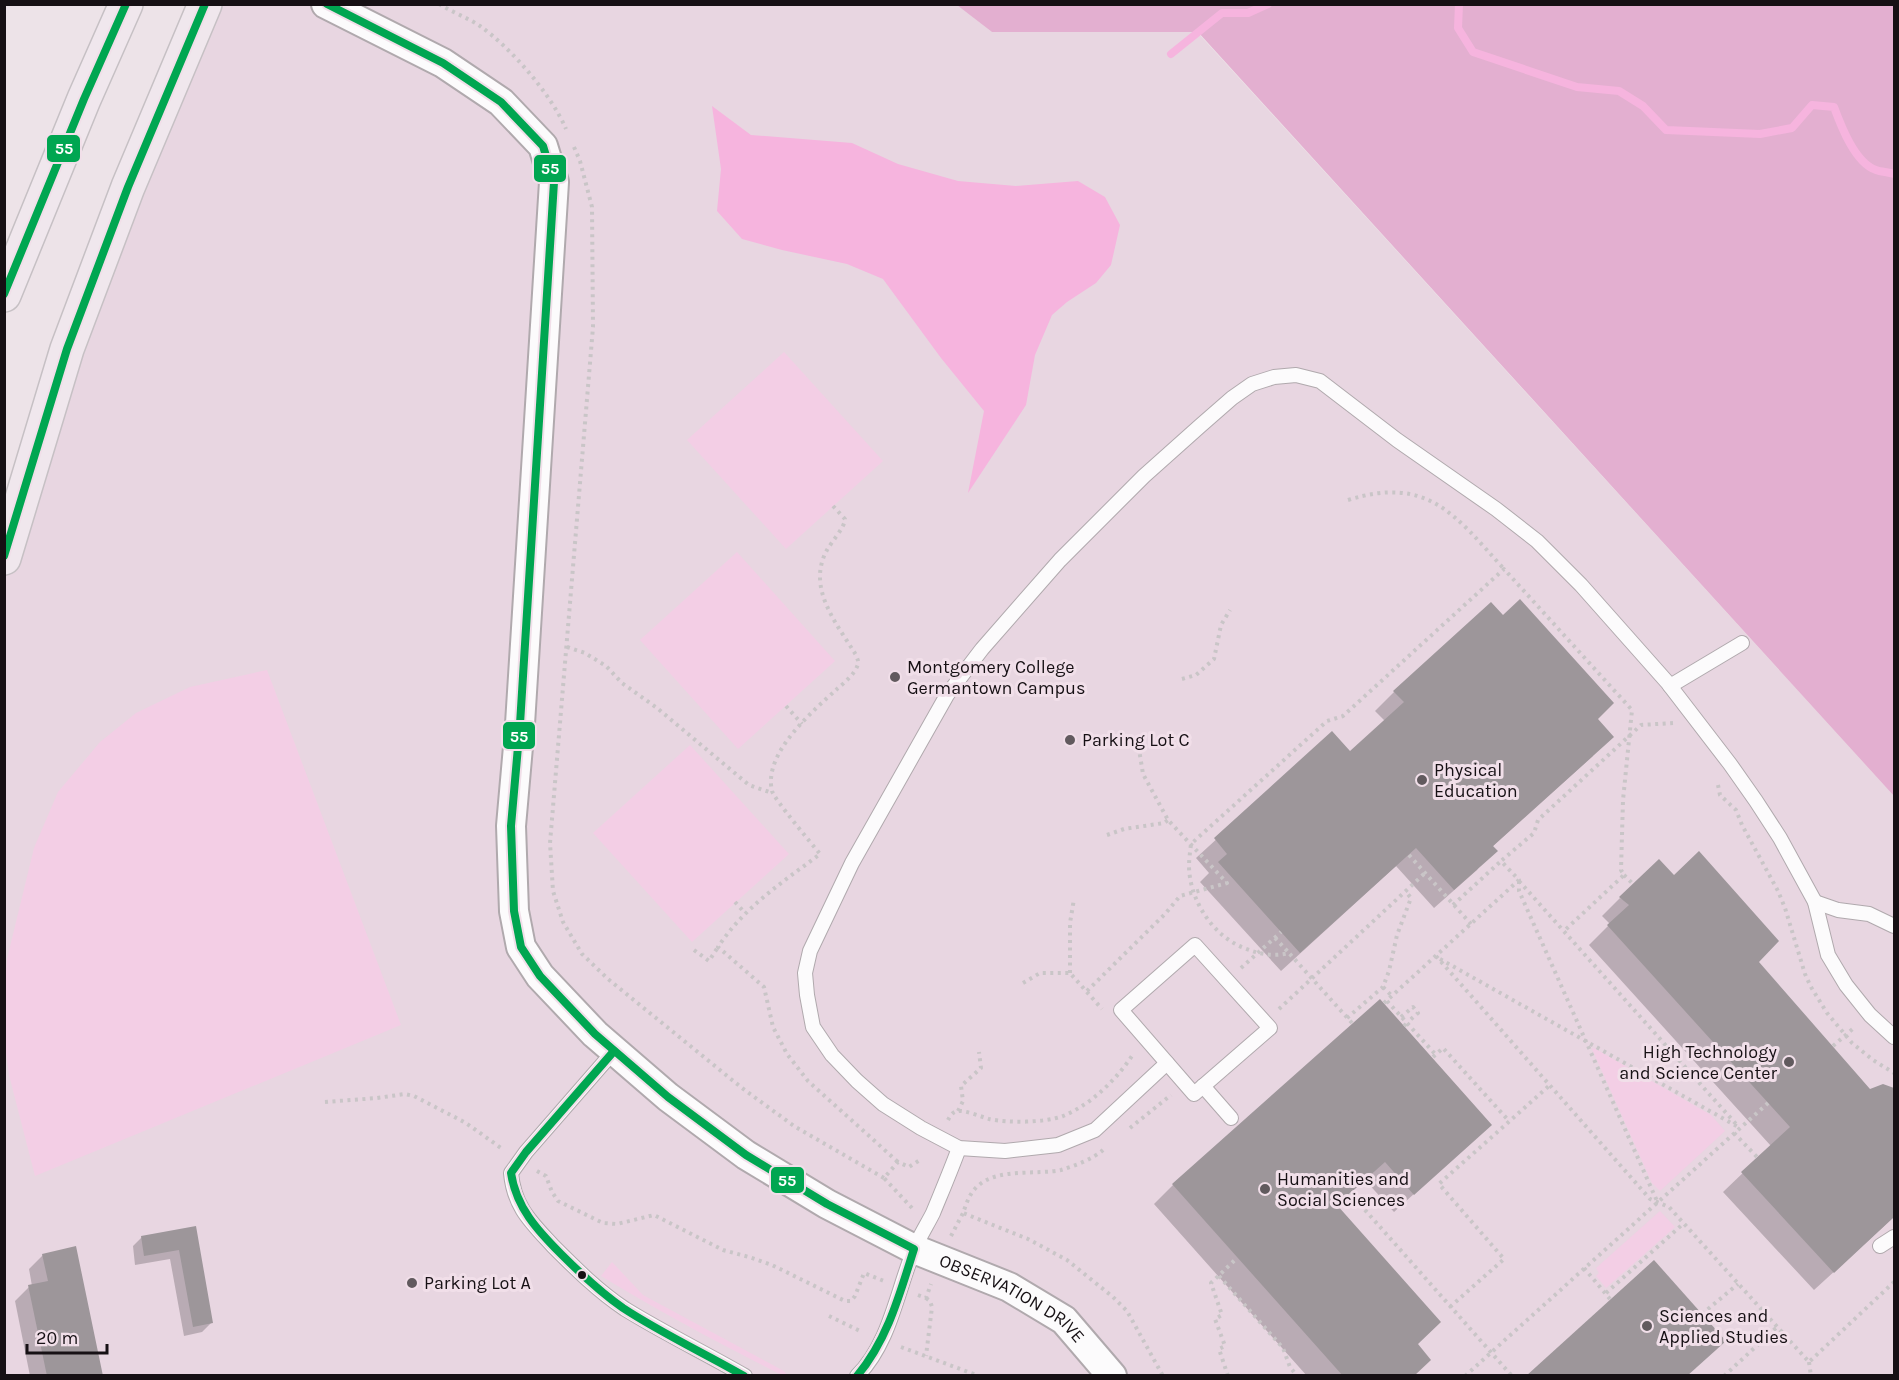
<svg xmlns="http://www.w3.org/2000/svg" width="1899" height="1380" viewBox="0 0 1899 1380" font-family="Karla,sans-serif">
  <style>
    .built { fill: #e8d6e1 }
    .green { fill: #f3cee5 }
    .forest { fill: #e3afd0 }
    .water { fill: #f6b4de }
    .shadow { fill: #0003 }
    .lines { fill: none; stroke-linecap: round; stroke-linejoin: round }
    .stream { stroke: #f6b4de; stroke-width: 8 }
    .building { fill: #9d969a }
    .service-casing { stroke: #b0a9ad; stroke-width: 16 }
    .minor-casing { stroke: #b0a9ad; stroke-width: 32 }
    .primary-casing { stroke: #c6c0c4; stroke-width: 36 }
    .path { stroke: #c9c5c7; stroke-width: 4; stroke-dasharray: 3 4.5; stroke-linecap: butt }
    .service { stroke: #fcfbfc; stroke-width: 14 }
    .minor { stroke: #fcfbfc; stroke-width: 28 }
    .primary { stroke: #f0e7ed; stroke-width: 33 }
    .path-bridge { stroke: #c9c5c7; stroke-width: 4; stroke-dasharray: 3 4.5; stroke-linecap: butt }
    .bus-1-casing { stroke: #f1dfe9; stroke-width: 12 }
    .bus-1 { stroke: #00a651; stroke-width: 8 }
    .poi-dot { fill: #615a5e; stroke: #f1dfe9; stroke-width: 2 }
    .bus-dot { fill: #161014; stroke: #f1dfe9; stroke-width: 2 }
    .labels { text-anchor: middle; stroke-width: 6; stroke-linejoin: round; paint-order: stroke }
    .poi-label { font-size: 18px; fill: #161014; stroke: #f1dfe9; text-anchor: start }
    .street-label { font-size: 18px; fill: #161014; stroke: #f1dfe9 }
    .line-badge { stroke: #f1dfe9; stroke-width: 2 }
    .badge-label { font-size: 16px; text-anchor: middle; font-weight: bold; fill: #fff }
  </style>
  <rect width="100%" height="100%" fill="#ede3e8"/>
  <path class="built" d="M957,4L992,32H1197L1894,796V1375L5,1376V558L205,5Z"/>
  <g class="green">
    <path d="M784,352L883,461L786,549L687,440Z"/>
    <path d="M737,552L835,661L738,749L640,640Z"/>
    <path d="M267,670L401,1025L35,1176L9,1075L4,1038L5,987L7,959L34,848L58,792L100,742L136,713L190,687Z"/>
    <path d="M690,745L789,854L692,942L593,833Z"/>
    <path d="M1594,1048L1711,1115L1725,1131L1660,1191L1652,1183L1592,1049Z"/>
    <path d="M1660,1211L1675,1227L1606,1288L1596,1276L1599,1273L1596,1268Z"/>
    <path d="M612,1262L643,1295L784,1371L787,1375H782C720,1344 660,1312 601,1276Z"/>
  </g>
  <path class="forest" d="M957,5H1894V796L1198,32H992Z"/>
  <path class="water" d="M712,106L751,135L852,143L898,164L958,181L1016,186L1078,181L1105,197L1120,225L1111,265L1096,283L1067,302L1052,315L1035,355L1026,405L968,493L984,411L941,358L883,279L847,264L782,250L742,239L717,211L721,169Z"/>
  <g class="shadow">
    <path d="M1394,692L1596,719L1593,756L1492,847L1477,870L1434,908L1396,866L1281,971L1200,882L1209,873L1196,858L1332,733L1350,753L1385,721L1375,711Z"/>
    <path d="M1620,898L1757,962L1870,1091L1883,1086L1894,1089V1217L1814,1290L1723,1192L1771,1146L1589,945L1610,924L1602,916Z"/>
    <path d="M1380,1001L1490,1125L1394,1212L1365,1180L1335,1206L1416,1345L1414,1376H1307L1154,1204L1173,1185Z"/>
    <path d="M195,1228L211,1323L202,1332L184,1336L170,1259L135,1265L133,1246L142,1237Z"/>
    <path d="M43,1255L101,1376H30L15,1301L29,1287L32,1286L29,1269Z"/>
  </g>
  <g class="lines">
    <g class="stream">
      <path d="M1459,4L1458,28L1473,52L1577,87L1619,91L1643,106L1666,130L1760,134L1792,128L1812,105L1834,107C1841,126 1855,163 1876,170C1881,172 1888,172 1894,174"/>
      <path d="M1171,54L1222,13H1248L1268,4"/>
    </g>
  </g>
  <g class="building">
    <path d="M1520,599L1614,703L1598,719L1614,737L1493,846L1498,851L1454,890L1416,848L1300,953L1218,862L1227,854L1214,838L1332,731L1350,751L1404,702L1393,691L1491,602L1503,615Z"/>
    <path d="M1699,851L1779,941L1759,962L1870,1089L1883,1084L1894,1088V1217L1834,1273L1741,1172L1790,1127L1607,925L1629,905L1619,897L1659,859L1674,875Z"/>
    <path d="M1380,999L1492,1125L1414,1195L1385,1162L1337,1205L1441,1322L1418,1344L1431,1360L1414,1376H1343L1172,1184Z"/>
    <path d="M196,1226L213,1323L193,1327L179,1250L144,1256L141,1236Z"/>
    <path d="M76,1246L103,1376H47L28,1285L48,1281L42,1254Z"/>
    <path d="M1654,1260L1726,1341L1687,1376H1526Z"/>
  </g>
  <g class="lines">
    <defs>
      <g id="service">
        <path d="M1670,686L1742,643"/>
        <path d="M1815,902L1838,910L1869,914L1894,926"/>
        <path d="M1195,945L1270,1028L1194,1094L1121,1010Z"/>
        <path d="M614,1051L526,1152L511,1173C514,1207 531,1222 553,1246C576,1269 598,1291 625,1309C664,1333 705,1353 745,1376"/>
        <path d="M1167,1063L1095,1130L1058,1145L1005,1151L959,1148L921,1128L883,1104L857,1081L832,1055L813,1027L807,995L805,973L810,951L852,863L947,695L982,649L1060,560L1144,476L1200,426L1232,398L1252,384L1274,377L1296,375L1320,381L1397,440L1496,509L1537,541L1581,585L1667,682L1730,764L1756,801L1780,838L1815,902L1828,955L1846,985L1870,1015L1894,1037"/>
        <path d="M1203,1086L1231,1118"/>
        <path d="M1880,1246L1894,1237"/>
        <path d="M857,1376C890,1343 897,1291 914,1250C919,1237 927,1225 933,1213C942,1191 951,1170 959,1148"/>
      </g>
      <g id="minor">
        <path id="s1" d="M326,4L443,63L501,102L543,146L554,182L520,724L511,826L514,911L521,947L540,976L595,1034L668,1097L746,1155L827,1204L914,1249L1009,1287L1064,1320L1112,1376"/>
      </g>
      <g id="primary">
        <path d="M4,295L84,99L126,4"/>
        <path d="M4,558L67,349L128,187L205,4"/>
      </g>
    </defs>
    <use href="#service" class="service-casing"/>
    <use href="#minor" class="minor-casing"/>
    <use href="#primary" class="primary-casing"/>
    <g class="path">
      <path d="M439,4C452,12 468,18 480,26C511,48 551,94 566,129"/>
      <path d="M574,147L580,161L592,207L593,327L550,843L553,891L563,922L582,954L608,979L742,1088L794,1126L884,1178"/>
      <path d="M1348,500C1428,475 1455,515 1504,569"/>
      <path d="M833,506L845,519C845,527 832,541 827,550C806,588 837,624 856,655C857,659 859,661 858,664C855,674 844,683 837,689C812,712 763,753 772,791C774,799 812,844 820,854C783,882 744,907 718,947L764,987L773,1027L787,1054L808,1081L898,1162"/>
      <path d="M567,647L585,653L606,666L622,683L657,708L749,785L772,793"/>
      <path d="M1182,679L1196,675L1214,659L1221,625L1230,610"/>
      <path d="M786,706L802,724"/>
      <path d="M1718,785L1720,795L1736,810L1742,825L1778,891L1785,908L1805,974L1811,987L1827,1013L1852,1043L1873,1060L1894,1073"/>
      <path d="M1107,835L1124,829L1164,823L1168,820"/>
      <path d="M1409,855L1471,924"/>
      <path d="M1624,875L1633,884"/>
      <path d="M1519,881V891L1657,1201"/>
      <path d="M1519,881L1736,1124"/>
      <path d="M735,902L745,913"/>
      <path d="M1453,905L1501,861"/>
      <path d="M1275,938L1289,953"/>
      <path d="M694,950L709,961L718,947"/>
      <path d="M1436,956L1650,1199L1669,1207L1809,1362L1894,1282"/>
      <path d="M1440,959L1740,1128"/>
      <path d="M1241,968L1281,932"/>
      <path d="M1070,973V923L1074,899"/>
      <path d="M1023,983L1040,973H1070L1102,1009"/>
      <path d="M1383,987L1392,996"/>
      <path d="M1087,991L1165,914L1180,896L1227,883L1168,820L1143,774L1138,743"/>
      <path d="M1387,1001L1436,1055"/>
      <path d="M1384,1003L1519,880L1501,861L1534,833L1538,820L1641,725L1673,723"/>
      <path d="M1279,1009L1425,873"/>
      <path d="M1401,1017L1413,1007L1418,1013L1409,1021"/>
      <path d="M1347,1018L1383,987L1389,971L1397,935L1411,898L1406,892"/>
      <path d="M1352,1023L1289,953C1273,957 1259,954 1244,948C1213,936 1190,901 1189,867C1189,860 1190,852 1191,844L1327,721L1343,716L1504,569L1632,710L1623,800L1621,870L1624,875L1564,931"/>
      <path d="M1833,1046L1855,1027"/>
      <path d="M1433,1057L1443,1048L1509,1121"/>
      <path d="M325,1102L377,1098L405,1094L414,1096L466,1123L501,1148L503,1151"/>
      <path d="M958,1111L963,1101L961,1086L981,1068L979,1052"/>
      <path d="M948,1120C950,1116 953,1111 958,1111C965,1110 982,1117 989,1119C1008,1123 1044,1123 1063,1116C1092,1104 1117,1079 1134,1053"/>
      <path d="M1130,1128L1171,1095"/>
      <path d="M1734,1133L1757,1157"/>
      <path d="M1103,1150C1093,1159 1074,1166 1061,1170C1037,1175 999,1168 979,1185C970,1192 967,1202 963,1213L1028,1239L1067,1260L1113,1297L1127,1311L1163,1376"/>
      <path d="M537,1171L546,1176L552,1192L558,1201L603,1223L617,1224L654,1215L723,1250L749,1257L772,1265L845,1301H851L855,1296L864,1273L884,1281"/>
      <path d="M1350,1193L1512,1376"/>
      <path d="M912,1208L884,1178L898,1162L909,1167L920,1160"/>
      <path d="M951,1236L963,1213"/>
      <path d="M1584,1268L1610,1299"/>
      <path d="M1219,1276L1283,1348L1290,1367L1297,1376"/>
      <path d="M1606,1293L1684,1223"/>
      <path d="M918,1295L926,1298L931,1284"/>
      <path d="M926,1298L930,1301L932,1307L926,1356"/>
      <path d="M1450,1307L1504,1259L1439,1184L1550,1085"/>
      <path d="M1702,1314L1738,1284"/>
      <path d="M829,1316L860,1331"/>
      <path d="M901,1347L979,1376"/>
      <path d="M1809,1362L1811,1376"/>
      <path d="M1228,1376L1219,1349L1225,1346L1215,1319L1222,1315L1211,1283L1237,1258"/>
      <path d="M1465,1376L1768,1103"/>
      <path d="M1724,1376L1777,1327"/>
    </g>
    <use href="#service" class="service"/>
    <use href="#minor" class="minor"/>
    <use href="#primary" class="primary"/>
    <path class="path-bridge" d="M1404,1026L1409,1021"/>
    <defs>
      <g id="bus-1">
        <path d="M327,4L443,63L501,102L543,146L554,182L520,724L511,826L514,911L521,947L540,976L595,1034L668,1097L746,1155L827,1204L914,1249C900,1293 888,1339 857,1376"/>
        <path d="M4,294L84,99L126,4"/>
        <path d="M4,556L67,349L128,187L205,4"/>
        <path d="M614,1051L526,1152L511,1173C516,1207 537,1230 561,1254C580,1273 600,1292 623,1308C661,1333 704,1353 744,1376"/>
      </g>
    </defs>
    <use href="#bus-1" class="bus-1-casing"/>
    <use href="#bus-1" class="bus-1"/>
  </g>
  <g class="poi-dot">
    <circle cx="895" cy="677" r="6"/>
    <circle cx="1070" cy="740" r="6"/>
    <circle cx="1422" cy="780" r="6"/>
    <circle cx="1789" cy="1062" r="6"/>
    <circle cx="1265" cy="1189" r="6"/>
    <circle cx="412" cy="1283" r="6"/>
    <circle cx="1647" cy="1326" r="6"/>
  </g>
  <circle class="bus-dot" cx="582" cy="1275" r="5"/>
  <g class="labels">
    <g class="poi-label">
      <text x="907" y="673">Montgomery College<tspan x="907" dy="21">Germantown Campus</tspan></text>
      <text x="1082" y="746">Parking Lot C</text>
      <text x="1434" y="776">Physical<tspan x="1434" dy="21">Education</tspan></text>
      <text x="1777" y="1058" text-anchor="end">High Technology<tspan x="1777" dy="21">and Science Center</tspan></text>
      <text x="1277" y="1185">Humanities and<tspan x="1277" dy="21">Social Sciences</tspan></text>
      <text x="424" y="1289">Parking Lot A</text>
      <text x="1659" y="1322">Sciences and<tspan x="1659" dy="21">Applied Studies</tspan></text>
    </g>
    <g class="street-label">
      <text dy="6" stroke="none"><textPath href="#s1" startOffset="1678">OBSERVATION DRIVE</textPath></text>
    </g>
  </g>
  <g class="line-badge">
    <rect x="46" y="134" width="35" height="29" rx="6" fill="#00a651"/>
    <rect x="533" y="154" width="34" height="29" rx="6" fill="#00a651"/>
    <rect x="502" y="721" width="34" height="29" rx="6" fill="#00a651"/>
    <rect x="770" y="1166" width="35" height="28" rx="6" fill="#00a651"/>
  </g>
  <g class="badge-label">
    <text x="64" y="154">55</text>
    <text x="550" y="174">55</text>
    <text x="519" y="742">55</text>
    <text x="787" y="1186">55</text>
  </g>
  <rect width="1899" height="1380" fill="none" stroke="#161014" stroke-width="12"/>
  <path d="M27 1344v9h80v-9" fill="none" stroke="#161014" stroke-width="3"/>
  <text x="36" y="1344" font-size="18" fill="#161014" stroke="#f1dfe9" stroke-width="4.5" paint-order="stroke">20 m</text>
</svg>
